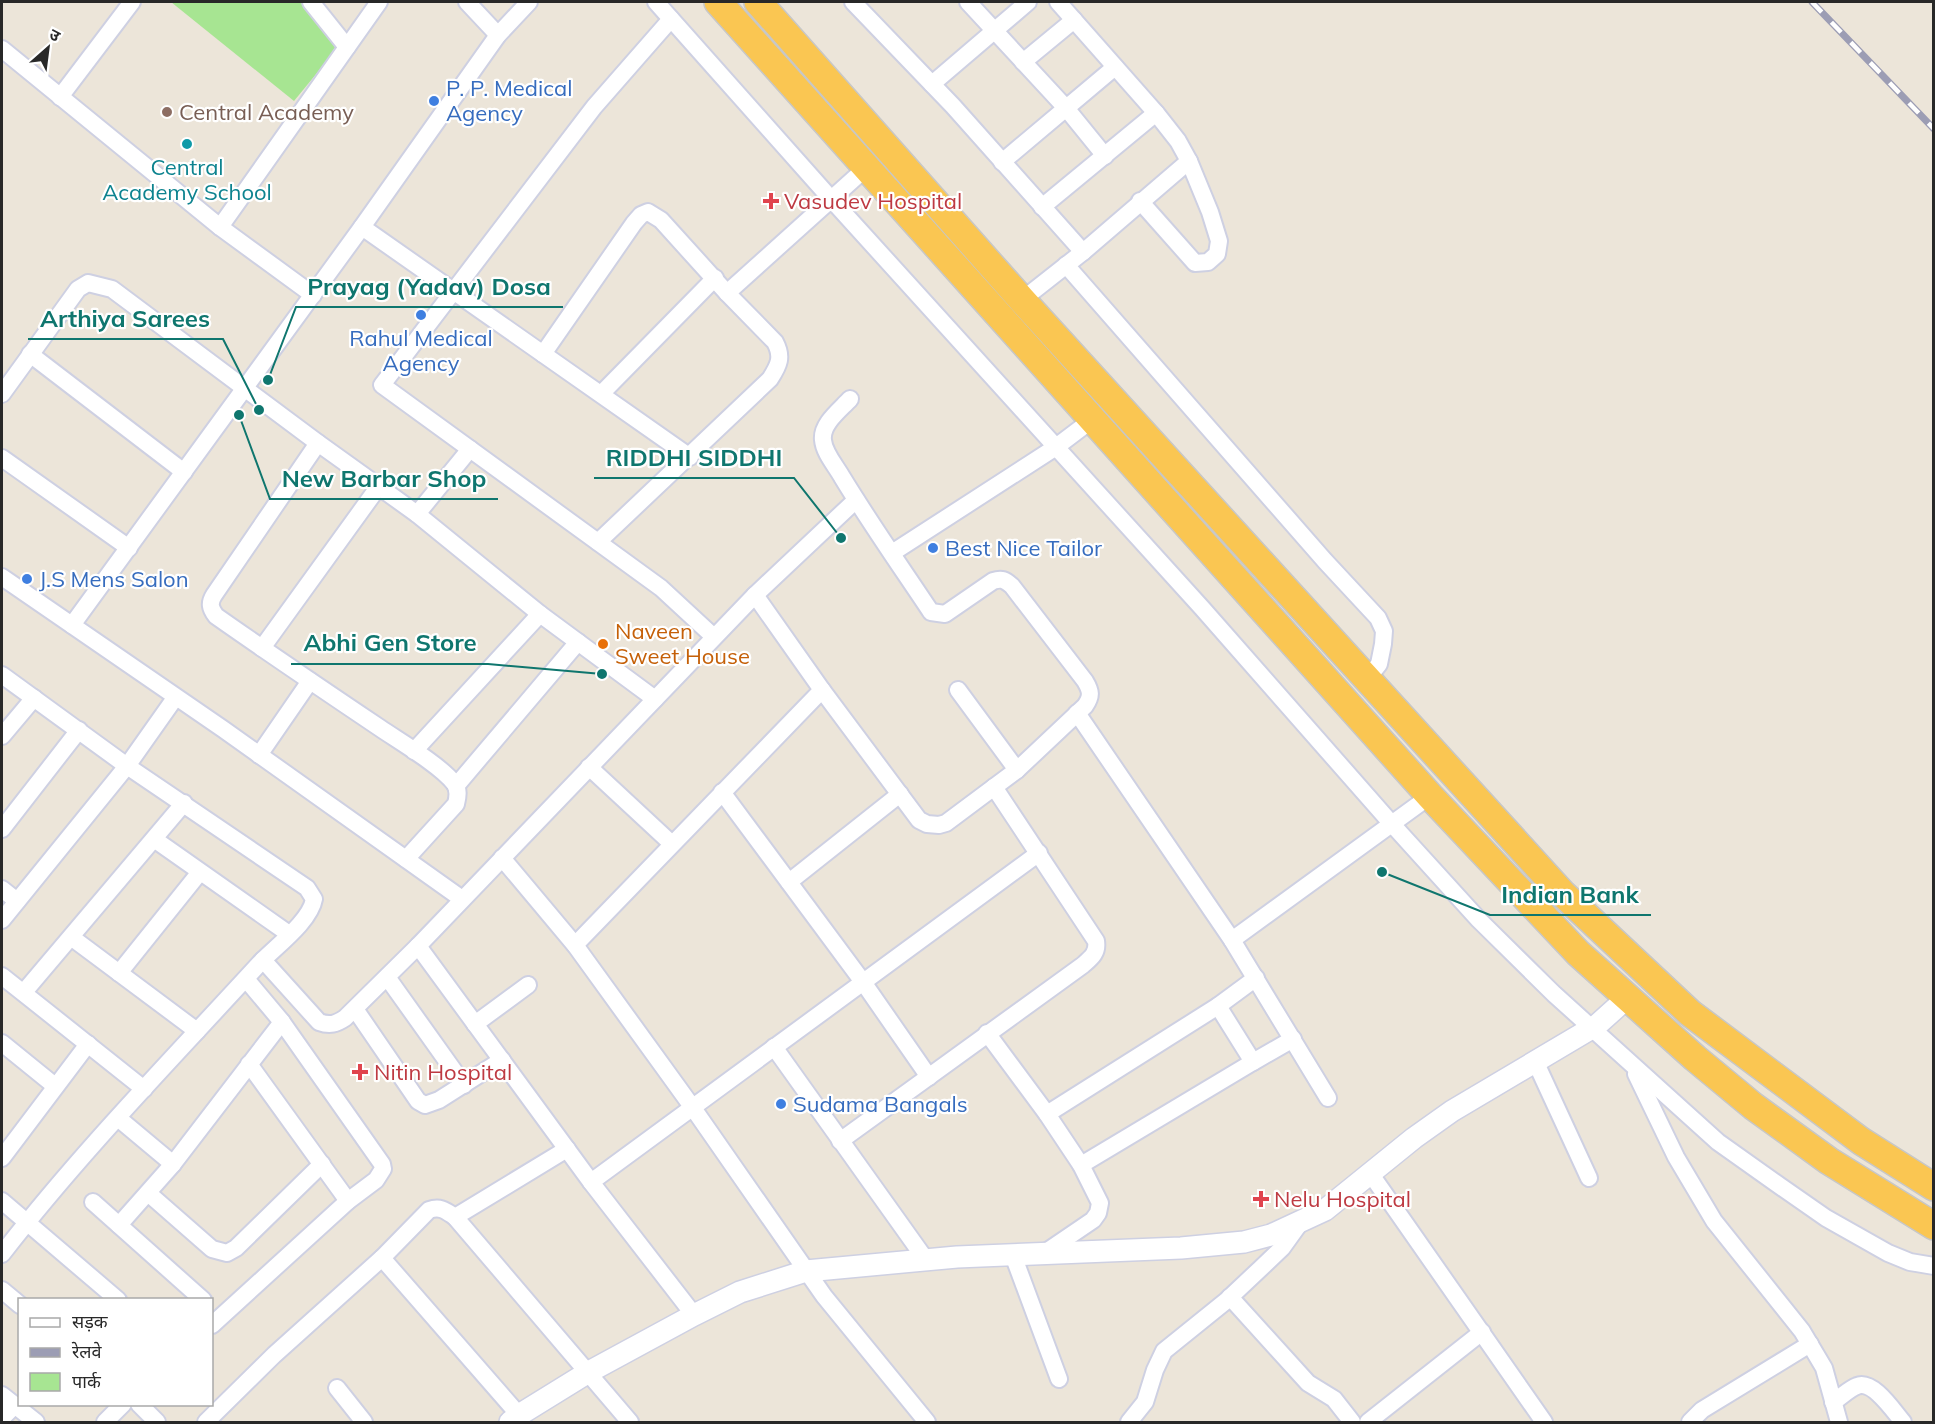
<svg xmlns="http://www.w3.org/2000/svg" width="1935" height="1424" viewBox="0 0 1935 1424" font-family="Mulish,'Noto Sans Devanagari',sans-serif">
  <style>
    .green { fill: #a7e592 }
    .lines { fill: none; stroke-linecap: round; stroke-linejoin: round }
    .minor-casing { stroke: #ced0e2; stroke-width: 20 }
    .tertiary-casing { stroke: #ced0e2; stroke-width: 24 }
    .trunk-casing { stroke: #c7c7c7; stroke-width: 30 }
    .minor { stroke: #fff; stroke-width: 16 }
    .tertiary { stroke: #fff; stroke-width: 21 }
    .trunk { stroke: #fac652; stroke-width: 27 }
    .rail-casing { stroke: #9c9db4; stroke-width: 7 }
    .rail { stroke: #fff; stroke-width: 4.5; stroke-dasharray: 14; stroke-linecap: butt }
    .shop-dot { fill: #3f7fe0; stroke: #fff; stroke-width: 2 }
    .education-dot { fill: #8d6e63; stroke: #fff; stroke-width: 2 }
    .culture-dot { fill: #0f9aa8; stroke: #fff; stroke-width: 2 }
    .health-dot { fill: #e0444e; stroke: #fff; stroke-width: 2 }
    .food-dot { fill: #e8710a; stroke: #fff; stroke-width: 2 }
    .labels { text-anchor: middle; stroke-width: 4.5; stroke-linejoin: round; paint-order: stroke }
    .shop-label { font-size: 22px; fill: #366cbe; stroke: #fff; text-anchor: start }
    .education-label { font-size: 22px; fill: #785e54; stroke: #fff; text-anchor: start }
    .culture-label { font-size: 22px; fill: #0d838f; stroke: #fff }
    .health-label { font-size: 22px; fill: #be3a42; stroke: #fff; text-anchor: start }
    .food-label { font-size: 22px; fill: #c56008; stroke: #fff; text-anchor: start }
    .leader { fill: none; stroke: #0f766e; stroke-width: 2 }
    .callout-dot { fill: #0f766e; stroke: #fff; stroke-width: 2 }
    .callout-label { font-size: 24px; text-anchor: middle; font-weight: bold; fill: #0f766e; stroke: #fff; stroke-width: 4.5; stroke-linejoin: round; paint-order: stroke }
  </style>
  <rect width="100%" height="100%" fill="#ece5d9"/>
  <path class="green" d="M171,2H309L340,45L294,101Z"/>
  <g class="lines">
    <defs>
      <g id="minor">
        <path d="M311,2L347,47"/>
        <path d="M467,2L498,35"/>
        <path d="M656,2L832,200L1202,608L1391,823L1479,920L1554,994L1718,1142L1780,1186L1826,1218L1888,1253L1910,1262L1934,1266"/>
        <path d="M853,2L953,106L1083,252"/>
        <path d="M968,2L1066,108L1105,156"/>
        <path d="M1058,2L1156,113L1178,141L1189,161L1210,212L1219,241L1217,254L1208,262L1195,263L1140,201"/>
        <path d="M671,19L594,107L382,385L661,588L714,637"/>
        <path d="M2,49L220,227L313,295"/>
        <path d="M1023,62L1074,20"/>
        <path d="M932,84L1028,2"/>
        <path d="M60,97L132,2"/>
        <path d="M1002,162L1115,67"/>
        <path d="M1042,207L1156,113"/>
        <path d="M220,227L379,2"/>
        <path d="M362,227L690,457"/>
        <path d="M1066,265L1325,561L1378,618L1384,631L1383,644L1379,664L1368,678"/>
        <path d="M727,293L867,167"/>
        <path d="M1022,300L1083,252L1189,161"/>
        <path d="M30,354L184,472"/>
        <path d="M543,354L634,223L641,215L648,212L661,220L727,293L775,342C783,357 779,365 770,379L598,542"/>
        <path d="M2,394L78,289L88,283L112,289L318,443L417,514L540,614L655,699"/>
        <path d="M601,394L715,278"/>
        <path d="M318,443L214,595C209,603 210,608 216,616C270,654 325,691 380,728C399,741 440,765 454,783C459,789 458,796 456,804L406,859"/>
        <path d="M2,458L129,548"/>
        <path d="M417,514L470,449"/>
        <path d="M892,553L1056,447L1093,419"/>
        <path d="M2,577L223,729L462,899"/>
        <path d="M755,595L822,690L919,820L927,824L939,825L946,823L1017,770L1085,706C1092,696 1091,691 1085,681L1012,586C1005,580 1002,578 993,581L945,614L931,612C901,567 870,523 842,477C836,466 824,453 823,440C821,424 840,410 850,399"/>
        <path d="M72,625L362,227L498,35L529,2"/>
        <path d="M262,648L379,486"/>
        <path d="M2,675L127,766L307,888L314,899C310,922 275,947 259,964C172,1059 81,1152 2,1254"/>
        <path d="M958,690L1017,770"/>
        <path d="M1077,713L1232,940L1328,1098"/>
        <path d="M2,736L34,698"/>
        <path d="M414,751L540,614"/>
        <path d="M259,755L310,681"/>
        <path d="M589,767L672,844"/>
        <path d="M456,786L578,642"/>
        <path d="M722,792L863,982L929,1077"/>
        <path d="M2,829L79,730"/>
        <path d="M154,839L289,934"/>
        <path d="M502,858L575,945L693,1108L824,1296L927,1422"/>
        <path d="M789,882L900,794"/>
        <path d="M2,889L17,901"/>
        <path d="M2,920L127,766L175,698"/>
        <path d="M71,937L197,1031"/>
        <path d="M1232,940L1430,796"/>
        <path d="M575,945L822,690"/>
        <path d="M418,946L591,1182L694,1315"/>
        <path d="M263,960L319,1022C330,1026 336,1024 345,1018L418,946L755,595L856,500"/>
        <path d="M119,973L200,872"/>
        <path d="M2,976L144,1089"/>
        <path d="M387,977L464,1085"/>
        <path d="M24,992L184,803"/>
        <path d="M355,1009L418,1101L425,1105L439,1100L502,1060"/>
        <path d="M475,1024L528,985"/>
        <path d="M987,1033L1047,1114L1081,1165L1100,1203L1098,1213L1093,1220L1043,1254"/>
        <path d="M2,1043L55,1086"/>
        <path d="M774,1047L926,1260"/>
        <path d="M1253,1062L1293,1039"/>
        <path d="M1536,1063L1589,1178"/>
        <path d="M249,1064L348,1201"/>
        <path d="M1636,1074L1676,1157L1714,1221L1802,1331L1824,1368L1839,1422"/>
        <path d="M1047,1114L1218,1006L1256,978"/>
        <path d="M118,1118L173,1164"/>
        <path d="M840,1141L1083,965C1091,958 1098,953 1096,941L994,787"/>
        <path d="M2,1158L88,1044"/>
        <path d="M1081,1165L1253,1062L1218,1006"/>
        <path d="M1370,1173L1544,1422"/>
        <path d="M591,1182L1039,853"/>
        <path d="M148,1193L212,1249L227,1253L236,1248L322,1164"/>
        <path d="M2,1201L118,1300"/>
        <path d="M93,1202L203,1300"/>
        <path d="M455,1217L567,1149"/>
        <path d="M119,1225L173,1164L282,1022"/>
        <path d="M1013,1255L1059,1379"/>
        <path d="M382,1258L519,1415"/>
        <path d="M2,1290L20,1305"/>
        <path d="M1230,1297L1308,1383L1334,1399L1352,1422"/>
        <path d="M212,1325L348,1201L376,1180L383,1169L382,1164L282,1022L246,979"/>
        <path d="M337,1388L364,1422"/>
        <path d="M2,1395L36,1422"/>
        <path d="M1833,1402C1841,1397 1849,1389 1857,1386C1873,1379 1894,1412 1903,1422"/>
        <path d="M139,1404L157,1422"/>
        <path d="M2,1418L15,1405"/>
        <path d="M105,1422L123,1404"/>
        <path d="M206,1422L274,1355L382,1258L429,1210C441,1206 446,1211 455,1217L630,1422"/>
        <path d="M1129,1422L1145,1402L1155,1370L1164,1351L1226,1301L1260,1269L1282,1248L1300,1223"/>
        <path d="M1368,1422L1482,1332"/>
        <path d="M1690,1422L1702,1410L1810,1344"/>
      </g>
      <path id="tertiary" d="M510,1422L519,1415L587,1373L694,1315L740,1292L806,1271L957,1257L1181,1248L1244,1242L1271,1235L1325,1210L1414,1138L1452,1111L1597,1025L1627,998"/>
      <g id="trunk">
        <path d="M718,2L1430,796L1578,953L1695,1058L1753,1106L1829,1161L1934,1226"/>
        <path d="M758,2L1022,300L1563,894L1690,1013L1861,1141L1934,1187"/>
      </g>
    </defs>
    <use href="#minor" class="minor-casing"/>
    <use href="#tertiary" class="tertiary-casing"/>
    <use href="#trunk" class="trunk-casing"/>
    <use href="#minor" class="minor"/>
    <use href="#tertiary" class="tertiary"/>
    <use href="#trunk" class="trunk"/>
    <defs>
      <path id="rail" d="M1812,2L1934,129"/>
    </defs>
    <use href="#rail" class="rail-casing"/>
    <use href="#rail" class="rail"/>
  </g>
  <g class="shop-dot">
    <circle cx="434" cy="101" r="6"/>
    <circle cx="421" cy="315" r="6"/>
    <circle cx="933" cy="548" r="6"/>
    <circle cx="27" cy="579" r="6"/>
    <circle cx="781" cy="1104" r="6"/>
  </g>
  <circle class="education-dot" cx="167" cy="112" r="6"/>
  <circle class="culture-dot" cx="187" cy="144" r="6"/>
  <g class="health-dot">
    <path d="M768 192h6v6h6v6h-6v6h-6v-6h-6v-6h6z"/>
    <path d="M357 1063h6v6h6v6h-6v6h-6v-6h-6v-6h6z"/>
    <path d="M1258 1190h6v6h6v6h-6v6h-6v-6h-6v-6h6z"/>
  </g>
  <circle class="food-dot" cx="603" cy="644" r="6"/>
  <g class="labels">
    <g class="shop-label">
      <text x="446" y="96">P. P. Medical<tspan x="446" dy="25">Agency</tspan></text>
      <text x="421" y="346" text-anchor="middle">Rahul Medical<tspan x="421" dy="25">Agency</tspan></text>
      <text x="945" y="556">Best Nice Tailor</text>
      <text x="39" y="587">J.S Mens Salon</text>
      <text x="793" y="1112">Sudama Bangals</text>
    </g>
    <g class="education-label">
      <text x="179" y="120">Central Academy</text>
    </g>
    <g class="culture-label">
      <text x="187" y="175">Central<tspan x="187" dy="25">Academy School</tspan></text>
    </g>
    <g class="health-label">
      <text x="784" y="209">Vasudev Hospital</text>
      <text x="374" y="1080">Nitin Hospital</text>
      <text x="1274" y="1207">Nelu Hospital</text>
    </g>
    <g class="food-label">
      <text x="615" y="639">Naveen<tspan x="615" dy="25">Sweet House</tspan></text>
    </g>
  </g>
  <path class="leader" d="M268 380L296 307H563M259 410L223 339H28M841 538L794 478H594M239 415L270 499H498M602 674L488 664H291M1382 872L1490 915H1651"/>
  <g class="callout-dot">
    <circle cx="268" cy="380" r="6"/>
    <circle cx="259" cy="410" r="6"/>
    <circle cx="841" cy="538" r="6"/>
    <circle cx="239" cy="415" r="6"/>
    <circle cx="602" cy="674" r="6"/>
    <circle cx="1382" cy="872" r="6"/>
  </g>
  <g class="callout-label">
    <text x="429" y="295">Prayag (Yadav) Dosa</text>
    <text x="125" y="327">Arthiya Sarees</text>
    <text x="694" y="466">RIDDHI SIDDHI</text>
    <text x="384" y="487">New Barbar Shop</text>
    <text x="390" y="651">Abhi Gen Store</text>
    <text x="1570" y="903">Indian Bank</text>
  </g>
  <rect width="1935" height="1424" fill="none" stroke="#282828" stroke-width="6"/>
  <rect x="18" y="1298" width="195" height="108" fill="#ffffff" stroke="#a9a9a9" stroke-width="1.5"/>
  <rect x="30" y="1318" width="30" height="9" fill="#ffffff" stroke="#a9a9a9" stroke-width="1.5"/>
  <text x="72" y="1328" font-size="18" fill="#282828">सड़क</text>
  <rect x="30" y="1348" width="30" height="9" fill="#9c9db4" stroke="#a9a9a9" stroke-width="1.5"/>
  <text x="72" y="1358" font-size="18" fill="#282828">रेलवे</text>
  <rect x="30" y="1373" width="30" height="18" fill="#a7e592" stroke="#a9a9a9" stroke-width="1.5"/>
  <text x="72" y="1388" font-size="18" fill="#282828">पार्क</text>
  <g transform="translate(48 48) rotate(28)" stroke="#ffffff" stroke-width="4.5" paint-order="stroke">
  <path d="M0-4.5L10 22L0 15L-10 22Z" fill="#282828"/>
  <text y="-9" font-size="16" font-weight="bold" text-anchor="middle" fill="#282828">उ</text>
  </g>
</svg>
